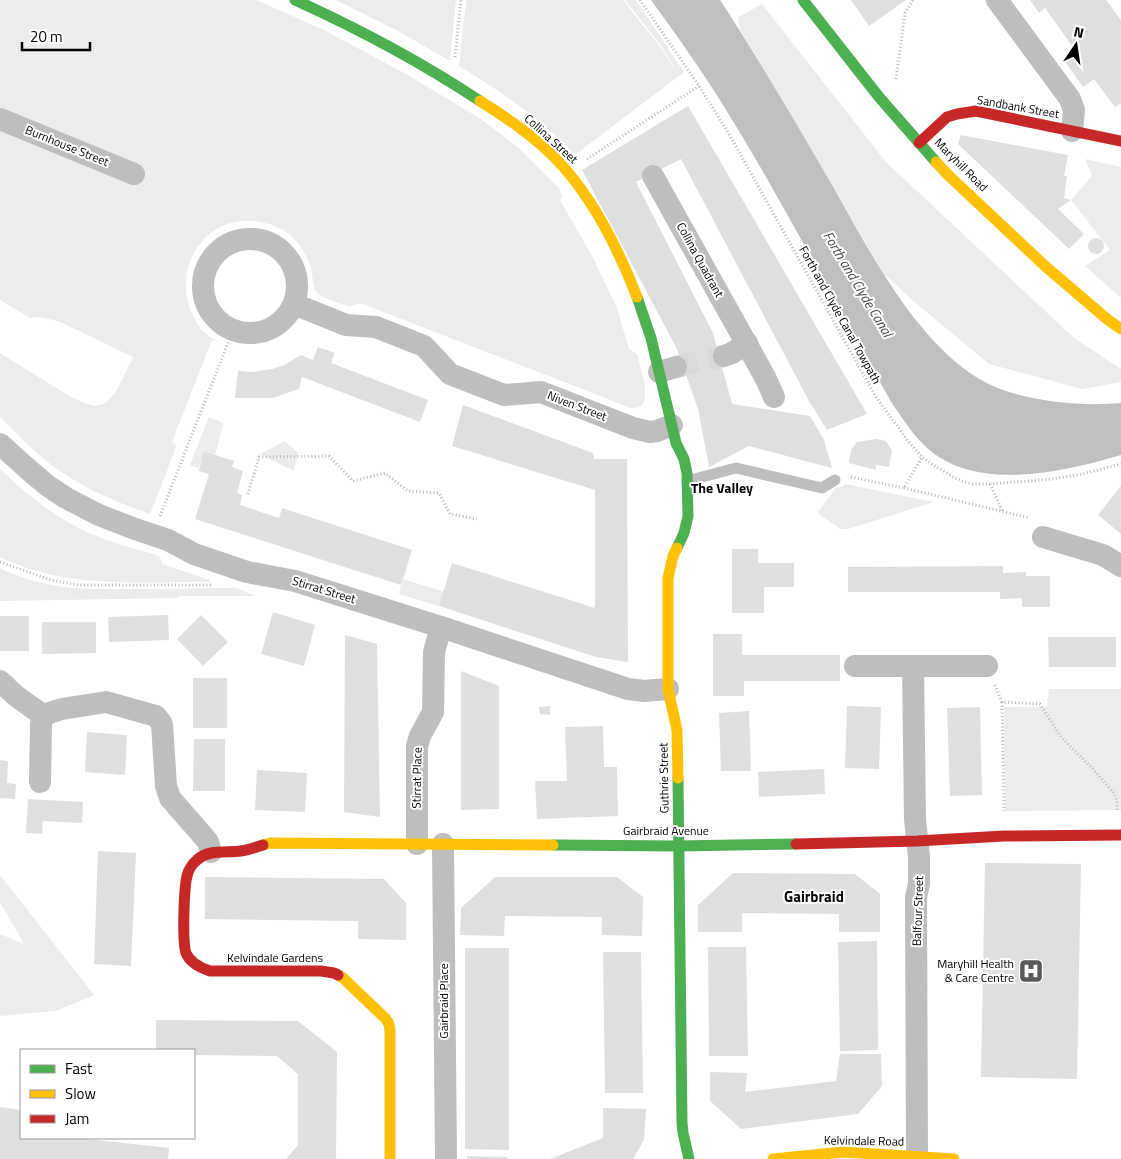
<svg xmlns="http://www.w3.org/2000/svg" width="1121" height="1159" viewBox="0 0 1121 1159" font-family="'Titillium Web',sans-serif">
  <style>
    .green { fill: #ececec }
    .water { fill: #bfbfbf }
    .building { fill: #dfdfdf }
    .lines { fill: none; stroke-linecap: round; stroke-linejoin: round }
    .street-tunnel { stroke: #d9d9d9; stroke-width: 22; stroke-dasharray: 22 11; stroke-linecap: butt }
    .path { stroke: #b9b9b9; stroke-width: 3; stroke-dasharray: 1 2.5; stroke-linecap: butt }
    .lane { stroke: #bebebe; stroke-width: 11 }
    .street { stroke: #bebebe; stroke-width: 22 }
    .fast { stroke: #4caf50; stroke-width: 11 }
    .slow { stroke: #ffc107; stroke-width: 11 }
    .jam { stroke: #c62828; stroke-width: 11 }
    .labels { text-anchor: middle; stroke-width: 4; stroke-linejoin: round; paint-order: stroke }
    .street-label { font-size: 12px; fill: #000; stroke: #fff }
    .poi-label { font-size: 12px; fill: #000; stroke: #fff; text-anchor: end }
    .water-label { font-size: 14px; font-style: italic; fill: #444; stroke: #fff }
    .neighbourhood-label { font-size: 14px; font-weight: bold; fill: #000; stroke: #fff }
    .quarter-label { font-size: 15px; font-weight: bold; fill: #000; stroke: #fff }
  </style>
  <rect width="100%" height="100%" fill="#fff"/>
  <g class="green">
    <path d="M0,0H256L324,30L406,74L481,119L520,149L560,189L562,196L560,200L591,254L605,283L617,308L629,349L637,354C640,368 657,410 631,408L360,303L349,307C342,304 323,298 318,294C312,288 313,276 311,268C308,256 297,239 286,232C279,227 269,224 261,222C205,211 169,269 194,318C200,329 206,336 218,341L212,340L172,442L177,445L150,514C118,503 87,490 60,471C38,456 19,436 0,417V353L71,397L87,404L95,406L104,404L109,400L117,390L133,357L60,322C49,319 41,316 30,318L0,300Z"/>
    <path d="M336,0H456L450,61L400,32Z"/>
    <path d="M466,0H623L661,48L678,74L662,47L625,0H636L684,72L575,155C542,119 500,91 459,66Z"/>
    <path d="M762,4L886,162L1074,338L1121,369V382L1082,389L989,364L918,305L884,274L776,89L740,30L738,17Z"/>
    <path d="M1085,159L1121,167V298L1085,266L1110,250L1071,200L1092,176Z"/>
    <path d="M209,417L223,423L219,441L215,455L203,451L199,468L190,465Z"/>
    <path d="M285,441L298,453L294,471L260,454Z"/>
    <path d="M0,469C24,492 53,516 83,530C107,542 134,548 159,556L162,564L210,580V582C139,582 65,589 0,557Z"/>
    <path d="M845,484L934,502L848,529H841L817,513L836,488L842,487Z"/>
    <path d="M0,568C49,592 88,589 140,589C172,589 204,588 237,588L255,596H179L177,598L0,601Z"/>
    <path d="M403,579L444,592L439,606L399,594Z"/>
    <path d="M1049,689H1121V810L1005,811L1004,707H1047Z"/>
    <path d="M0,875L94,995L56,1011L0,1016V934L24,944L0,902Z"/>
  </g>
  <path class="water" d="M651,0H720C758,58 793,118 828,178C867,245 912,339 981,380C1017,401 1080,407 1121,403V455C1063,472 976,493 926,447C913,435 903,419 893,405C836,307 786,206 726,110C703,72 677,36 651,0Z"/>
  <g class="building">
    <path d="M851,0H906L869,26Z"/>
    <path d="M1030,0H1106L1121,20V103L1115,107L1094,79L1083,87L1063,59L1075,50L1045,8L1039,13Z"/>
    <path d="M688,106L867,414L827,430L809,401L681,159L636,182L713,333L732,404L810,416L824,440L832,468L749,446L709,467L698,409L677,349L582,170Z"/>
    <path d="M961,135L1068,155L1064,176H1067L1064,198L1071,200L1058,209L1084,234L1069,249L958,144Z"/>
    <circle cx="1096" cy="246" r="8"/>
    <path d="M318,347L335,353L331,363L428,400L420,422L302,377L299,389L272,398H235L238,371L252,372L272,369L284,365L301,355L313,360Z"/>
    <path d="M463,405L593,453L594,459H627L628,662L596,657L439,606L452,563L595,608V490L452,446Z"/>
    <path d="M876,439L886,441L892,451L889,467L876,465V470L849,463L851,450L857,442Z"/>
    <path d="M203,451L234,461L232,467L243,471L237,493L242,495L240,505L279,518L282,508L412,550L401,585L195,519L209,474L199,471Z"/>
    <path d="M1121,486V534L1098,515Z"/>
    <path d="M732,549H758V563H794V587H764V613H732Z"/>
    <path d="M1003,566V573L1026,572V576H1050V607H1022V598L1000,599V592H848V567Z"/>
    <path d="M273,612L315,625L304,666L261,654Z"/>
    <path d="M168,615L169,640L109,642L108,617Z"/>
    <path d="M201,615L228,642L203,666L177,639Z"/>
    <rect x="0" y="616" width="29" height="35"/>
    <path d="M42,622H96V653L42,654Z"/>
    <path d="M713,634H742V655H840V681H744V696H713Z"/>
    <path d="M345,635L377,644L380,817L344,812Z"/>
    <path d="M1048,637H1116V667H1049Z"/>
    <path d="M461,671L499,686V809L461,810Z"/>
    <rect x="193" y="678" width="34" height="50"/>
    <path d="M550,706V715L540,714L539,707Z"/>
    <path d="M847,706L881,707L879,769L845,768Z"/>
    <path d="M980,707L982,795L950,796L947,708Z"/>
    <path d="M749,711L751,771H721L719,713Z"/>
    <path d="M603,726L604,767H617L618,816L537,819L535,781H567L565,727Z"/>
    <path d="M87,732L127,735L125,775L85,772Z"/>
    <path d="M194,739H225V791H193Z"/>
    <path d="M0,760L8,761L7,783L16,784L15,799L0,798Z"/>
    <path d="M824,769L825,794L759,797L758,772Z"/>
    <path d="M257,770L307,773L305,812L255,810Z"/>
    <path d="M28,799L83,802L82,823L43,821L42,834L26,833Z"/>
    <path d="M98,851L136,853L131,966L94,964Z"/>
    <path d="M985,863L1081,864L1077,1079L981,1077Z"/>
    <path d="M733,873L855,874L880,894V932H839V914L742,913V932H698V905Z"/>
    <path d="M205,877L384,879L406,903V940L358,939V921L205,919Z"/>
    <path d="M495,877H617L643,897L642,936L602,935V917L505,916L504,936L460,935L461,908Z"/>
    <path d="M877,941L878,1050L840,1051L838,942Z"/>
    <path d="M708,947H746L748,1056H709Z"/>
    <path d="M465,948H509V1150L465,1149Z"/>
    <path d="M603,952H641L643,1093H605Z"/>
    <path d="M156,1020L298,1021L337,1052L336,1159H286L298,1145V1074L277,1056L194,1055V1050H156Z"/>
    <path d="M840,1054H881L882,1086L858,1114L741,1129L710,1101V1072L747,1073L745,1092L836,1081Z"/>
    <path d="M0,1107L21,1110V1138H89L88,1139L169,1148L168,1159H0Z"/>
    <path d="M603,1108L646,1109L644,1140L633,1159H550L603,1138Z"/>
    <path d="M467,1156L507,1157V1159H467Z"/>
  </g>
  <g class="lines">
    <path class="street-tunnel" d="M676,367L724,356"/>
    <g class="path">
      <path d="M640,0L699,86L729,134L876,397L909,442L922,457L935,466L955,478L962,481L973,484H990L1052,479L1082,474L1121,464"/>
      <path d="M455,57L461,0"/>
      <path d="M896,79L905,13L913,0"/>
      <path d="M587,159L699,86"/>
      <path d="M851,477L904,488L922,457"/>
      <path d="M990,484L1003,512"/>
      <path d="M904,488L1030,518"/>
      <path d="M248,494L259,457L329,456L353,481L385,473L408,491L439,493L450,514L477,519"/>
      <path d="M160,516L233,330"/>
      <path d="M0,562L51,580L77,585H212"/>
      <path d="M995,685L1002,702L1040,704L1061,737L1091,767L1114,793L1117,801V811"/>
      <path d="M1002,702L1004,811"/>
    </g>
    <path class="lane" d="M687,481L736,468L822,488L835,480"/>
    <g class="street">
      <path d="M997,0L1070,99L1074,110L1072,131"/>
      <path d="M0,119L134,174"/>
      <path d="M653,176L765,377L774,397"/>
      <circle cx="250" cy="286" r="47"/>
      <path d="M294,304L346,325L376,327L424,346L450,374L504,395L541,392L633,428L650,432L657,431L672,425"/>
      <path d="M724,356L732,353L747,343"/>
      <path d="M659,372L676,367"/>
      <path d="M0,444L30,471L48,486L66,498L99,515L135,529L168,540L194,554L247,572L295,581L441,627L628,689L644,691L668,689"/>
      <path d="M1043,537L1103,555L1121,566"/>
      <path d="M855,666H987"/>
      <path d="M913,666L915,819L919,857V884L916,897L917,1156"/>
      <path d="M0,681L16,696L44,716"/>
      <path d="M40,782L41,724L43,717L49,713L62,709L106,702L156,716L162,724L166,786L170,798L204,837L208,842L211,852"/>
      <path d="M417,844V746L420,736L433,712L434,652L441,627"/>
      <path d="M443,844L446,1159"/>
    </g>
    <g class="fast">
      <path d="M295,0C359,29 421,62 480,101"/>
      <path d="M803,0L879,97L936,162"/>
      <path d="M637,297L651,338L676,443L684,459L687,473L688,516L684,533L677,548"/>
      <path d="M678,778L682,1123L683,1133L689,1159"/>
      <path d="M553,845L678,846L796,844"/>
    </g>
    <g class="slow">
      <path d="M480,101C507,118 534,136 556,159C593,197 618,248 637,297"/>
      <path d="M936,162L947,174L1045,266L1107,319L1121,329"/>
      <path d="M677,548L673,556L668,578V689L677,730L678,778"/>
      <path d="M263,845L270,843L553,845"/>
      <path d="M338,975L343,978L386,1019L389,1024L390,1031V1159"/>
      <path d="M773,1159L843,1152L954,1159"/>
    </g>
    <g class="jam">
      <path d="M919,143L947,117L957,114L976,111L1121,141"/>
      <path d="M796,844L917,841L1004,836L1121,835"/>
      <path d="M263,845C256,847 249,850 241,851C227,853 208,849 197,860C192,864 188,871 187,876C184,888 182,942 186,953C190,963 201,968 210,971H321L334,973L338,975"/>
    </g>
  </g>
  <defs>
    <symbol id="hospital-square" viewBox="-11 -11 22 22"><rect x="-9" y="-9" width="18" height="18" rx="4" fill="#595959" stroke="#fff"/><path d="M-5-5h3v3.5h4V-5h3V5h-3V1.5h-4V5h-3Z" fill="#fff"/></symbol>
  </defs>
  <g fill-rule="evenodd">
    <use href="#hospital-square" x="1017" y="957" width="28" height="28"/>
  </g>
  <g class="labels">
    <g class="street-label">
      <text transform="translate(1018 107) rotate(10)" y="4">Sandbank Street</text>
      <text transform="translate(551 139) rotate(42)" y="4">Collina Street</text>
      <text transform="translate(67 146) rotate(22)" y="4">Burnhouse Street</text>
      <text transform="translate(961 165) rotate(45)" y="4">Maryhill Road</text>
      <text transform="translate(700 260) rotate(61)" y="4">Collina Quadrant</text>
      <text transform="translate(840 315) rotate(61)" y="4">Forth and Clyde Canal Towpath</text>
      <text transform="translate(577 406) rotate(21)" y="4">Niven Street</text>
      <text transform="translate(324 590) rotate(17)" y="4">Stirrat Street</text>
      <text transform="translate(417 778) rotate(-89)" y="4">Stirrat Place</text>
      <text transform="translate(664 778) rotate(-91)" y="4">Guthrie Street</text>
      <text x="666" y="835">Gairbraid Avenue</text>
      <text transform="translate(918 911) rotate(-88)" y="4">Balfour Street</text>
      <text x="275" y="962">Kelvindale Gardens</text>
      <text transform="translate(444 1001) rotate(-90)" y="4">Gairbraid Place</text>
      <text transform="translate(864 1141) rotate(1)" y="4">Kelvindale Road</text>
    </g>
    <g class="poi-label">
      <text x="1014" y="968">Maryhill Health<tspan x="1014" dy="14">&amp; Care Centre</tspan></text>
    </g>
    <g class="water-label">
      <text transform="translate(858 284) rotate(59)" y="5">Forth and Clyde Canal</text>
    </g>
    <g class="neighbourhood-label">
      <text x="722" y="493">The Valley</text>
    </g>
    <g class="quarter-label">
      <text x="814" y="902">Gairbraid</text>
    </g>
  </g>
  <rect x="20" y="1049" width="175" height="90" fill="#ffffff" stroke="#999999"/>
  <rect x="30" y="1065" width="25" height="8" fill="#4caf50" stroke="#999999"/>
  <text x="65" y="1074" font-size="15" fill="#000000">Fast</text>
  <rect x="30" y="1090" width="25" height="8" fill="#ffc107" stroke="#999999"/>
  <text x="65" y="1099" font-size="15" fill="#000000">Slow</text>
  <rect x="30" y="1115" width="25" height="8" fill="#c62828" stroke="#999999"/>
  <text x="65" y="1124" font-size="15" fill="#000000">Jam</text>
  <g transform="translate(1076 45) rotate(13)" stroke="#ffffff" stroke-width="4" paint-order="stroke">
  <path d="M0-4L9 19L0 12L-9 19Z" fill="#000000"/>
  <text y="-8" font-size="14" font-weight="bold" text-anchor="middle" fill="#000000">N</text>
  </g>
  <path d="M22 42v8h68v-8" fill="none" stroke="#000000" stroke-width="2.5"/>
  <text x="30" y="42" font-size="15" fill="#000000" stroke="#ffffff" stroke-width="4" paint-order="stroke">20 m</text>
</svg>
